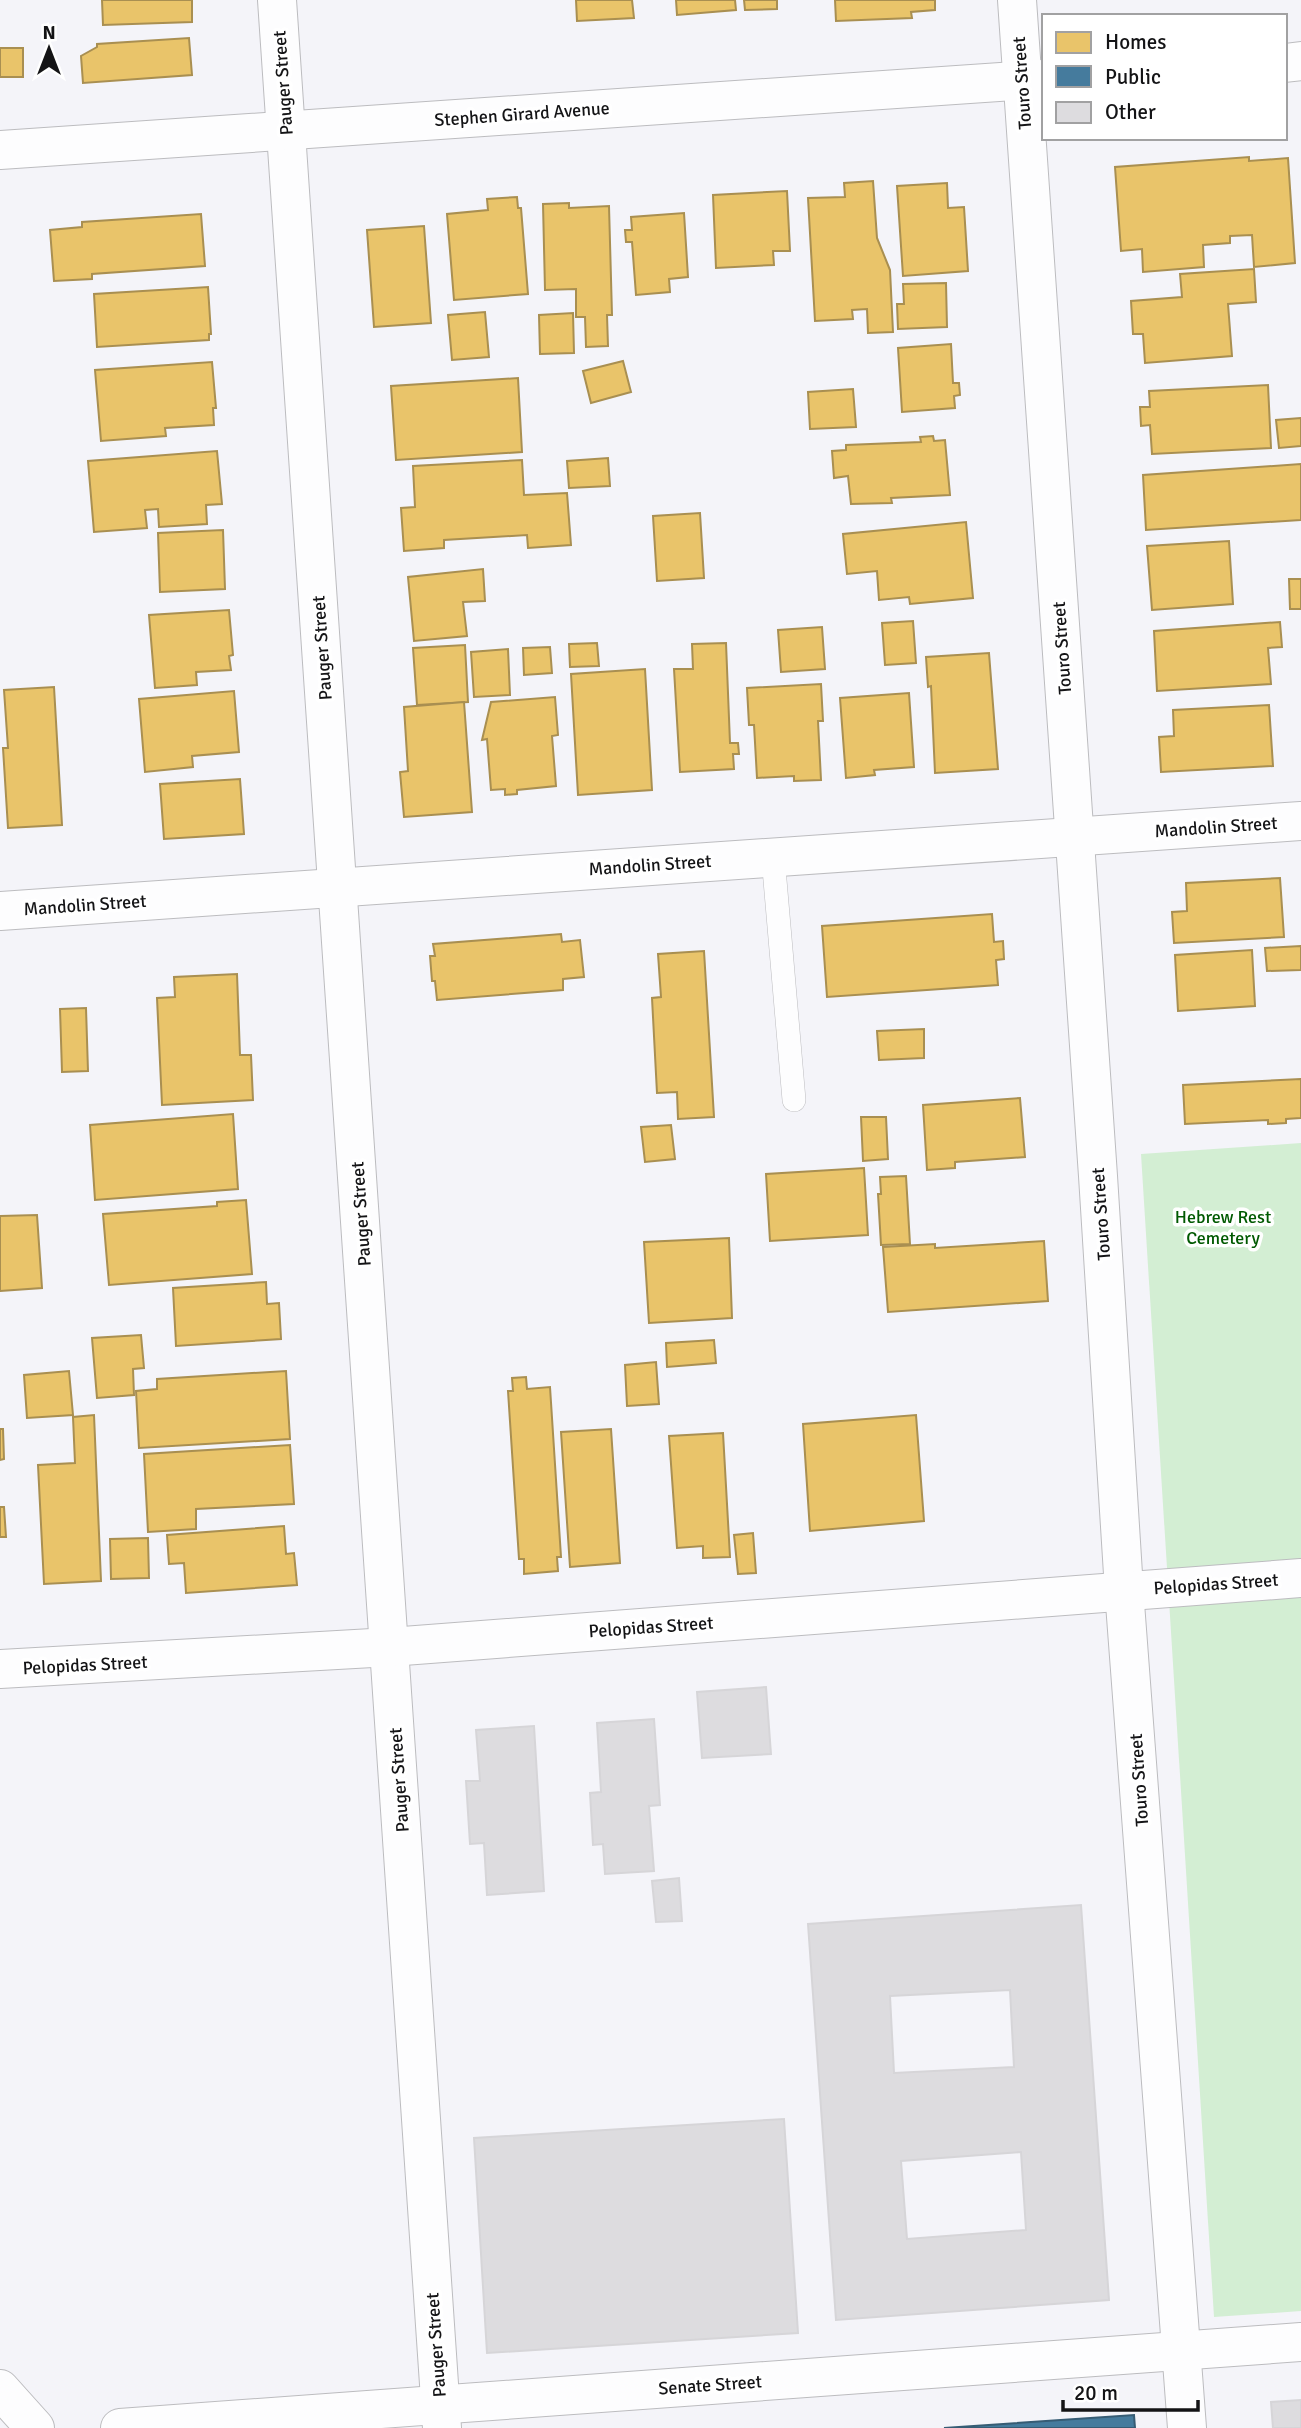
<svg xmlns="http://www.w3.org/2000/svg" width="1301" height="2428" viewBox="0 0 1301 2428" font-family="Signika,sans-serif">
  <style>
    .green { fill: #d3eed3 }
    .homes { fill: #e9c46a; stroke: #a98f51; stroke-width: 2 }
    .public { fill: #457b9d; stroke: #365c74; stroke-width: 2 }
    .building { fill: #dddcdf; stroke: #d6d5d8; stroke-width: 2; fill-rule: evenodd }
    .lines { fill: none; stroke-linecap: round; stroke-linejoin: round }
    .service-casing { stroke: #bcbcbf; stroke-width: 24 }
    .minor-casing { stroke: #bcbcbf; stroke-width: 40 }
    .service { stroke: #fdfdfe; stroke-width: 23 }
    .minor { stroke: #fdfdfe; stroke-width: 38 }
    .labels { text-anchor: middle; stroke-width: 7; stroke-linejoin: round; paint-order: stroke }
    .street-label { font-size: 18px; fill: #141416; stroke: #fff }
    .park-label { font-size: 18px; fill: #005901; stroke: #fff }
  </style>
  <rect width="100%" height="100%" fill="#f4f4f9"/>
  <path class="green" d="M1301,1143V2311L1214,2317L1141,1154Z"/>
  <g class="homes">
    <path d="M102,0H192V22L103,25Z"/>
    <path d="M576,0H632L634,18L577,21Z"/>
    <path d="M676,0H735L736,10L677,15Z"/>
    <path d="M744,0H777V9L745,10Z"/>
    <path d="M835,0H935V10L911,12L912,18L836,21Z"/>
    <path d="M189,38L192,75L83,83L81,56L97,47V44Z"/>
    <rect x="0" y="48" width="23" height="29"/>
    <path d="M1249,157V161L1288,158L1295,263L1254,267L1252,235L1230,236V243L1203,245L1204,267L1143,272L1142,249L1121,251L1115,167Z"/>
    <path d="M873,181L877,238L890,270L893,332L868,333L867,309L852,310L853,319L815,321L808,198L845,197L844,183Z"/>
    <path d="M947,183L948,208L964,207L968,271L903,276L897,186Z"/>
    <path d="M787,191L790,251H773L774,265L716,268L713,195Z"/>
    <path d="M517,197L518,208H521L528,294L454,300L447,214L488,210L487,199Z"/>
    <path d="M569,203V208L609,206L612,315H607L608,346L586,347L585,317H576V289L545,290L543,204Z"/>
    <path d="M684,213L688,277L669,279L670,292L636,295L632,242H626L625,230H632L631,217Z"/>
    <path d="M201,214L205,266L92,274V279L54,281L50,230L82,227V222Z"/>
    <path d="M424,226L431,323L374,327L367,230Z"/>
    <path d="M1254,269L1256,302L1228,304L1232,356L1145,363L1143,334H1133L1131,301L1182,297L1180,274Z"/>
    <path d="M946,283L947,327L898,329L897,304H904L903,284Z"/>
    <path d="M208,287L211,334H209V340L97,347L94,294Z"/>
    <path d="M485,312L489,357L452,360L448,315Z"/>
    <path d="M573,313L574,353L540,354L539,315Z"/>
    <path d="M951,344L953,383H959L960,395L954,396L955,408L902,412L898,348Z"/>
    <path d="M623,361L631,392L591,403L583,371Z"/>
    <path d="M212,362L216,408H213L214,425L165,428L166,436L101,441L95,370Z"/>
    <path d="M518,378L522,452L396,460L391,386Z"/>
    <path d="M1268,385L1271,448L1152,454L1150,425L1141,426L1140,407H1150L1149,391Z"/>
    <path d="M853,389L856,427L810,429L808,392Z"/>
    <path d="M1301,418V446L1279,448L1276,420Z"/>
    <path d="M933,436L934,441L945,440L950,495L891,498L892,503L851,504L848,476L834,478L832,451L846,450V445L921,442L920,437Z"/>
    <path d="M217,451L222,504L206,505L207,524L159,527L158,509L145,510L147,528L94,532L88,461Z"/>
    <path d="M608,458L610,486L569,488L567,461Z"/>
    <path d="M522,460L524,495L567,493L571,545L528,548L527,535L444,540V548L404,551L401,508L415,507L413,466Z"/>
    <path d="M1301,464V520L1146,530L1143,475Z"/>
    <path d="M700,513L704,578L657,581L653,516Z"/>
    <path d="M966,522L973,598L910,604L909,597L879,600L877,571L847,574L843,534Z"/>
    <path d="M223,530L225,589L160,592L158,533Z"/>
    <path d="M1229,541L1233,604L1152,610L1147,546Z"/>
    <path d="M483,569L485,601L463,602L467,636L414,641L408,577Z"/>
    <path d="M1289,579H1301V609H1290Z"/>
    <path d="M229,610L233,655L229,656L231,670L196,672L197,685L155,688L149,615Z"/>
    <path d="M913,621L916,663L885,665L882,623Z"/>
    <path d="M1280,622L1282,647L1268,648L1271,684L1157,691L1154,631Z"/>
    <path d="M822,627L825,669L781,672L778,630Z"/>
    <path d="M597,643L599,666L570,667L569,644Z"/>
    <path d="M726,643L730,743H738L739,754H733L734,769L680,772L674,669H693L692,644Z"/>
    <path d="M465,645L468,702L417,705L413,648Z"/>
    <path d="M550,647L552,673L524,675L523,648Z"/>
    <path d="M508,649L510,695L474,697L471,652Z"/>
    <path d="M989,653L998,769L935,773L931,686L928,687L926,657Z"/>
    <path d="M645,669L652,790L578,795L571,674Z"/>
    <path d="M821,684L823,721H818L821,780L794,781V776L757,778L754,725H749L747,688Z"/>
    <path d="M54,687L62,825L8,828L3,748H8L4,690Z"/>
    <path d="M234,691L239,752L192,756L193,767L145,772L139,699Z"/>
    <path d="M909,693L914,767L874,770L875,775L846,778L840,698Z"/>
    <path d="M555,697L558,735L552,736L556,786L517,790V794L505,795V789L491,790L487,739L482,740L491,702Z"/>
    <path d="M464,702L472,812L404,817L400,772L408,771L404,707Z"/>
    <path d="M1269,705L1273,766L1161,772L1159,737L1174,736L1173,710Z"/>
    <path d="M240,779L244,834L164,839L160,784Z"/>
    <path d="M1280,878L1284,937L1174,943L1172,912L1187,911L1186,883Z"/>
    <path d="M992,914L994,942L1003,941L1004,959L996,960L998,985L827,997L822,926Z"/>
    <path d="M561,934L562,942L580,940L584,977L563,979V990L437,1000L435,981H432L430,956H435L433,944Z"/>
    <path d="M1301,946V970L1267,971L1265,948Z"/>
    <path d="M1252,950L1255,1006L1178,1011L1175,955Z"/>
    <path d="M704,951L714,1117L678,1119L677,1092L657,1093L652,998L661,997L658,954Z"/>
    <path d="M237,974L240,1055H251L253,1100L162,1105L157,998L175,997L174,977Z"/>
    <path d="M86,1008L88,1071L62,1072L60,1009Z"/>
    <path d="M924,1029V1058L879,1060L877,1031Z"/>
    <path d="M1301,1079V1118L1286,1119V1123L1268,1124V1120L1185,1124L1183,1085Z"/>
    <path d="M1020,1098L1025,1157L955,1162V1168L927,1170L923,1105Z"/>
    <path d="M233,1114L238,1189L95,1200L90,1125Z"/>
    <path d="M861,1117H886L888,1159L863,1161Z"/>
    <path d="M671,1125L675,1159L645,1162L641,1127Z"/>
    <path d="M864,1168L868,1235L770,1241L766,1174Z"/>
    <path d="M906,1176L910,1244L881,1245L878,1194H881L880,1177Z"/>
    <path d="M246,1200L252,1274L109,1285L103,1214L217,1206V1202Z"/>
    <path d="M37,1215L42,1288L0,1291V1216Z"/>
    <path d="M729,1238L732,1318L649,1323L644,1242Z"/>
    <path d="M1044,1241L1048,1301L888,1312L883,1247L935,1244V1248Z"/>
    <path d="M266,1282L267,1304L279,1303L281,1339L176,1346L173,1288Z"/>
    <path d="M141,1335L144,1368L133,1369L134,1395L97,1398L92,1338Z"/>
    <path d="M714,1340L716,1363L667,1367L666,1343Z"/>
    <path d="M656,1362L659,1404L627,1406L625,1365Z"/>
    <path d="M69,1371L73,1415L27,1418L24,1375Z"/>
    <path d="M286,1371L290,1439L139,1448L136,1391L157,1389V1379Z"/>
    <path d="M526,1377L527,1389L550,1387L561,1557H557L558,1571L524,1574V1559H519L508,1391H513L512,1378Z"/>
    <path d="M94,1415L101,1581L44,1584L38,1465L75,1463L73,1417Z"/>
    <path d="M916,1415L924,1521L810,1531L803,1424Z"/>
    <path d="M0,1429H3L4,1459L0,1460Z"/>
    <path d="M611,1429L620,1563L570,1567L561,1432Z"/>
    <path d="M723,1433L730,1557L703,1558V1546L677,1548L669,1436Z"/>
    <path d="M290,1445L294,1504L196,1509V1529L148,1532L144,1454Z"/>
    <path d="M0,1507H4L6,1537H0Z"/>
    <path d="M284,1526L286,1554L294,1553L297,1585L186,1593L184,1563L169,1564L167,1535Z"/>
    <path d="M753,1533L756,1573L738,1574L734,1535Z"/>
    <path d="M148,1538L149,1578L111,1579L110,1539Z"/>
  </g>
  <path class="public" d="M1134,2415L1135,2428H944Z"/>
  <g class="building">
    <path d="M766,1687L771,1754L702,1758L697,1692Z"/>
    <path d="M654,1719L660,1805L649,1806L654,1871L605,1874L603,1844L593,1845L590,1793L601,1792L597,1723Z"/>
    <path d="M534,1726L544,1891L487,1895L484,1843L470,1844L466,1781H480L476,1730Z"/>
    <path d="M679,1878L682,1921L656,1922L652,1881Z"/>
    <path d="M1081,1905L1109,2300L836,2320L808,1924ZM1010,1990L1014,2067L894,2073L890,1996ZM1021,2152L1026,2230L907,2239L901,2161Z"/>
    <path d="M784,2119L798,2333L487,2353L474,2138Z"/>
    <path d="M1301,2400V2428H1273L1271,2402Z"/>
  </g>
  <g class="lines">
    <defs>
      <path id="service" d="M773,857L794,1100"/>
      <g id="minor">
        <path d="M277,0L442,2428"/>
        <path d="M1017,0L1098,1176L1124,1590L1187,2428"/>
        <path d="M1285,63L1301,61"/>
        <path d="M0,150L1044,79"/>
        <path d="M0,911L1301,821"/>
        <path d="M0,1669L390,1647L1301,1578"/>
        <path d="M0,2389L35,2428"/>
        <path d="M120,2428L1301,2342"/>
      </g>
    </defs>
    <use href="#service" class="service-casing"/>
    <use href="#minor" class="minor-casing"/>
    <use href="#service" class="service"/>
    <use href="#minor" class="minor"/>
  </g>
  <g class="labels">
    <g class="street-label">
      <text transform="translate(283 83) rotate(-94)" y="6">Pauger Street</text>
      <text transform="translate(1022 83) rotate(-94)" y="6">Touro Street</text>
      <text transform="translate(522 114) rotate(-4)" y="6">Stephen Girard Avenue</text>
      <text transform="translate(322 648) rotate(-94)" y="6">Pauger Street</text>
      <text transform="translate(1062 648) rotate(-94)" y="6">Touro Street</text>
      <text transform="translate(1216 827) rotate(-4)" y="6">Mandolin Street</text>
      <text transform="translate(650 865) rotate(-4)" y="6">Mandolin Street</text>
      <text transform="translate(85 905) rotate(-4)" y="6">Mandolin Street</text>
      <text transform="translate(361 1214) rotate(-94)" y="6">Pauger Street</text>
      <text transform="translate(1101 1214) rotate(-94)" y="6">Touro Street</text>
      <text transform="translate(1216 1584) rotate(-4)" y="6">Pelopidas Street</text>
      <text transform="translate(651 1627) rotate(-4)" y="6">Pelopidas Street</text>
      <text transform="translate(85 1665) rotate(-3)" y="6">Pelopidas Street</text>
      <text transform="translate(399 1780) rotate(-94)" y="6">Pauger Street</text>
      <text transform="translate(1139 1780) rotate(-94)" y="6">Touro Street</text>
      <text transform="translate(436 2345) rotate(-94)" y="6">Pauger Street</text>
      <text transform="translate(710 2385) rotate(-4)" y="6">Senate Street</text>
    </g>
    <g class="park-label">
      <text x="1223" y="1223">Hebrew Rest<tspan x="1223" dy="21">Cemetery</tspan></text>
    </g>
  </g>
  <rect x="1042" y="14" width="245" height="126" fill="#ffffff" stroke="#a1a1a2" stroke-width="2"/>
  <rect x="1056" y="32" width="35" height="21" fill="#e9c46a" stroke="#a1a1a2" stroke-width="2"/>
  <text x="1105" y="49" font-size="21" fill="#141416">Homes</text>
  <rect x="1056" y="66" width="35" height="21" fill="#457b9d" stroke="#a1a1a2" stroke-width="2"/>
  <text x="1105" y="84" font-size="21" fill="#141416">Public</text>
  <rect x="1056" y="102" width="35" height="21" fill="#dddcdf" stroke="#a1a1a2" stroke-width="2"/>
  <text x="1105" y="119" font-size="21" fill="#141416">Other</text>
  <g transform="translate(49 49)" stroke="#ffffff" stroke-width="5" paint-order="stroke">
  <path d="M0-5L12 26L0 18L-12 26Z" fill="#141416"/>
  <text y="-10" font-size="19" font-weight="bold" text-anchor="middle" fill="#141416">N</text>
  </g>
  <path d="M1063 2400v10h135v-10" fill="none" stroke="#141416" stroke-width="3.5"/>
  <text x="1074" y="2400" font-size="21" fill="#141416" stroke="#ffffff" stroke-width="5" paint-order="stroke">20 m</text>
</svg>
